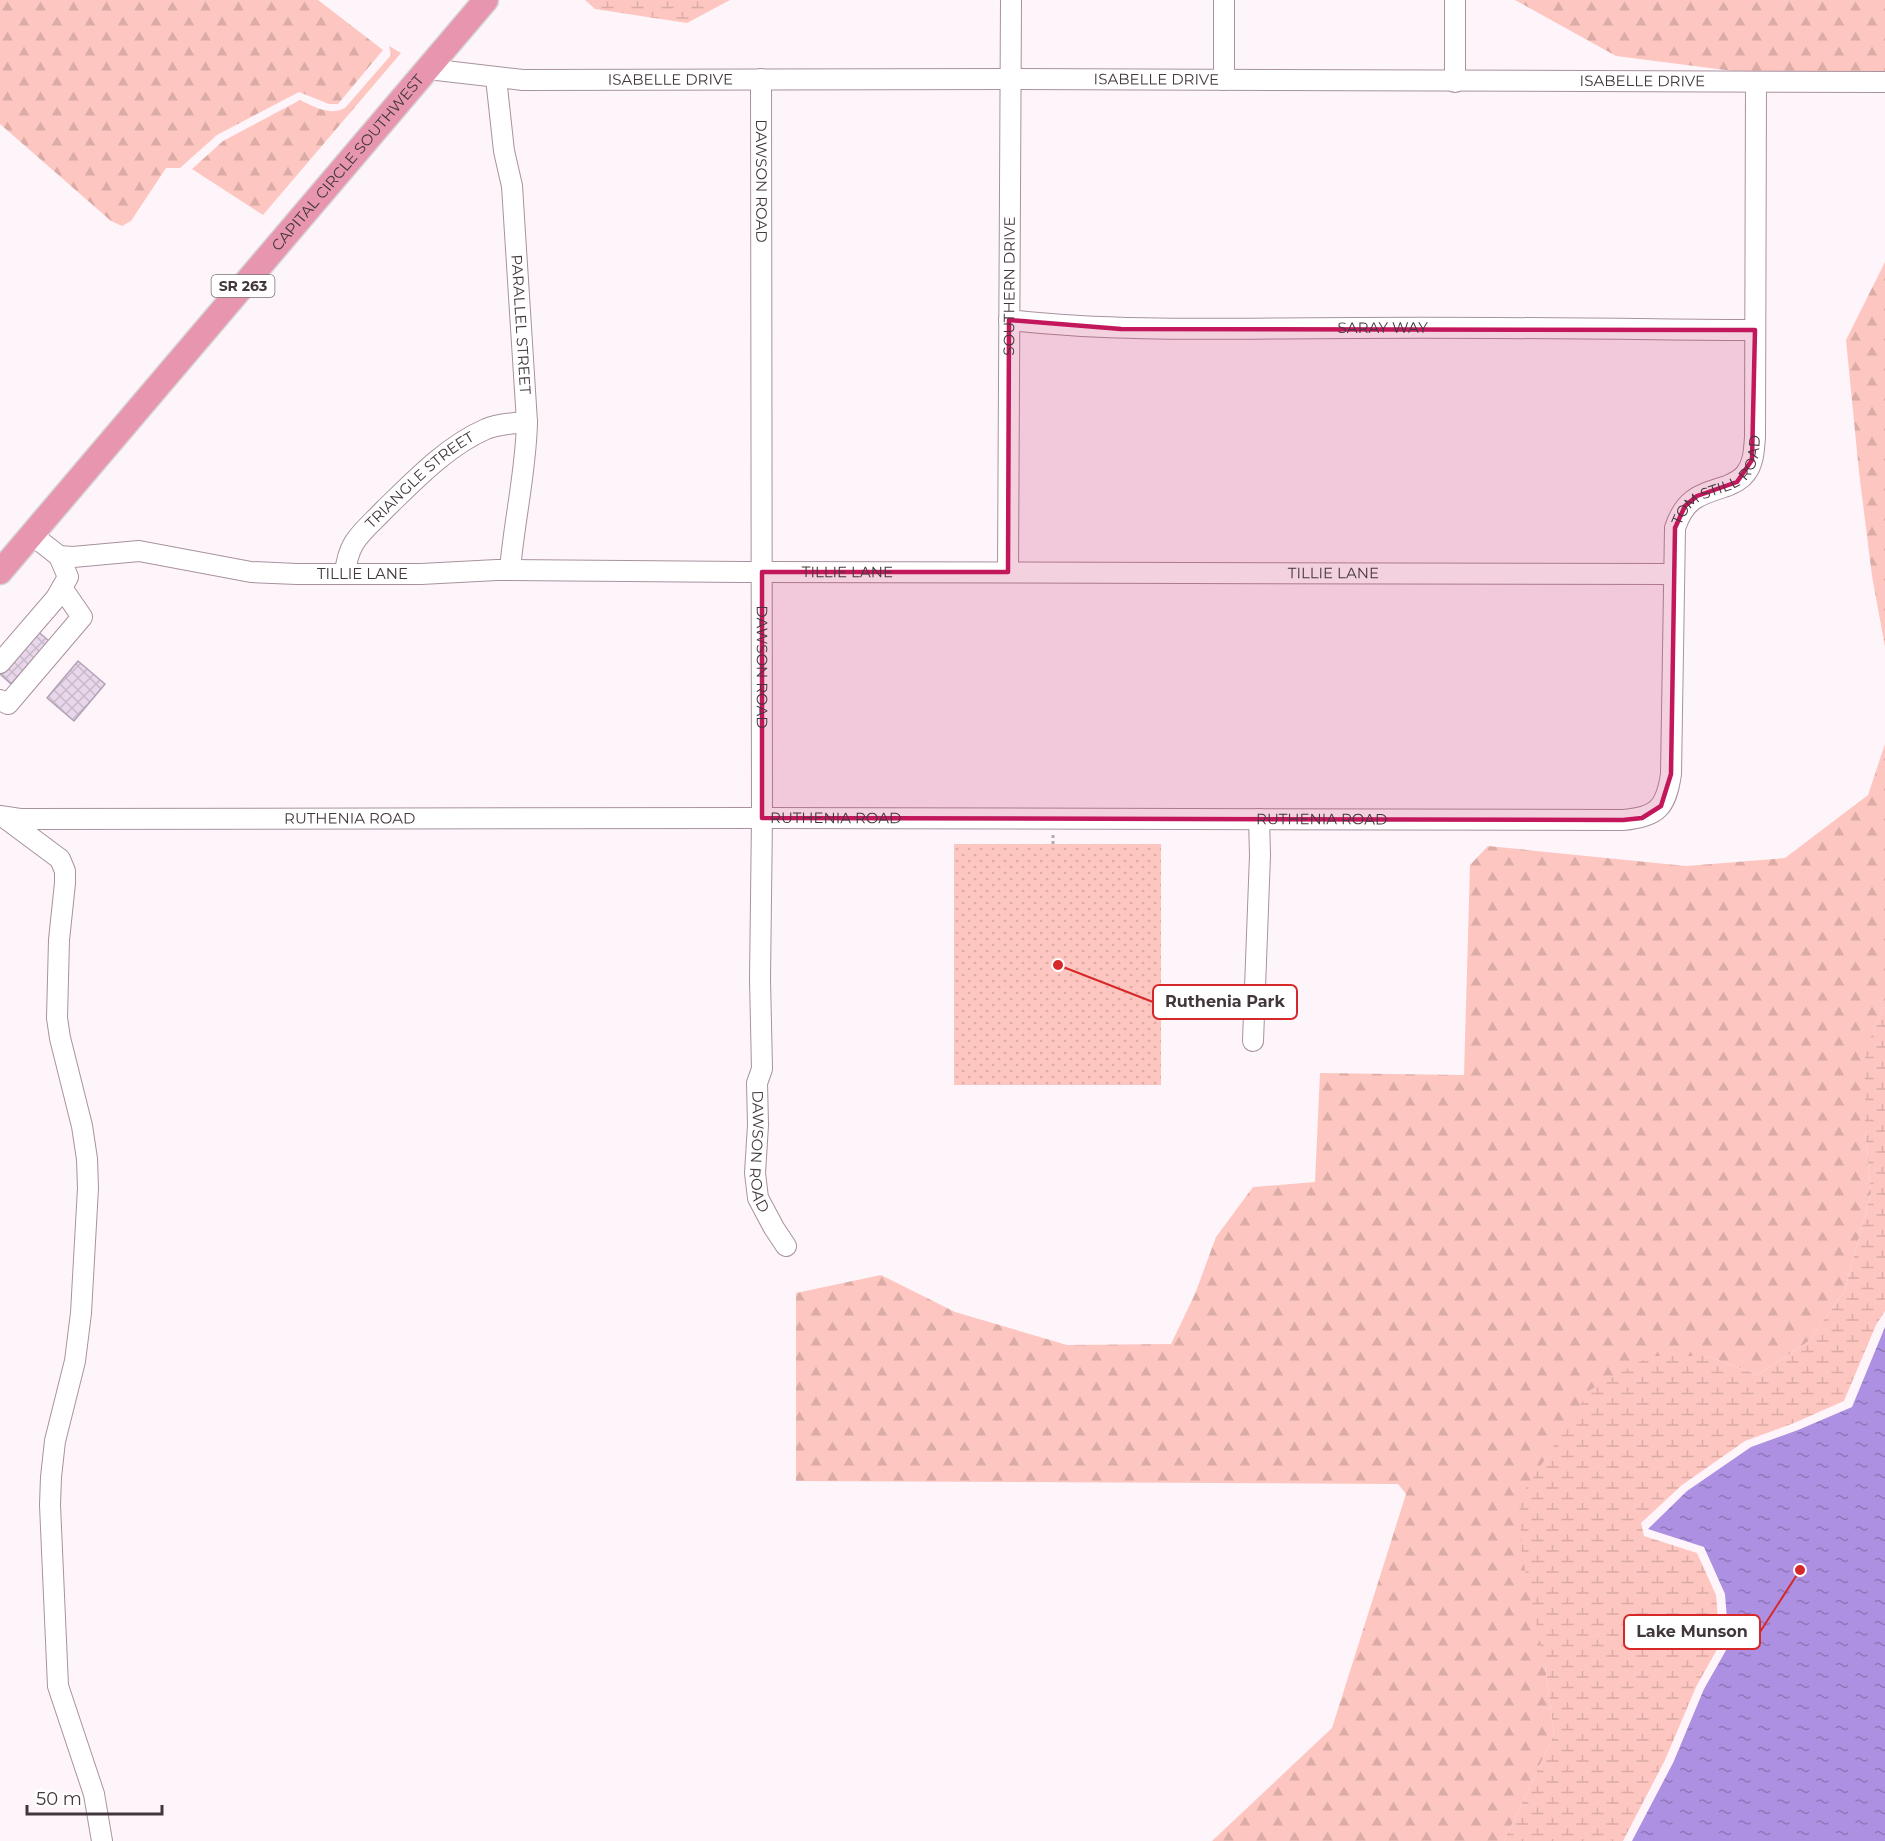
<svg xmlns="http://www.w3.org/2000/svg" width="1885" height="1841" viewBox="0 0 1885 1841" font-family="Montserrat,sans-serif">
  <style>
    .forest { fill: url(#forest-firs) }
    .wetland { fill: url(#wetland-marsh) }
    .park { fill: url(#park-dots) }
    .water { fill: url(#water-ripples) }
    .building { fill: url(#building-cross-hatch); stroke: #b2a2b5; stroke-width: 1.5 }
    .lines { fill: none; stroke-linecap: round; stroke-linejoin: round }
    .minor-casing { stroke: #a8929f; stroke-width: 22 }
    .major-casing { stroke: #d5d3d4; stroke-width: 27 }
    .path { stroke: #b4aaaf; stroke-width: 3; stroke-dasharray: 3 3; stroke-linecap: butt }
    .minor { stroke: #fff; stroke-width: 20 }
    .major { stroke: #e895af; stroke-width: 24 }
    .marked { fill: #c2185b; fill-opacity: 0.2; stroke: #c2185b; stroke-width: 4.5; stroke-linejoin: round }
    .labels { text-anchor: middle; stroke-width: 4.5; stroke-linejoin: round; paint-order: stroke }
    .shield { fill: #fff; stroke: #7a7376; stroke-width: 1.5 }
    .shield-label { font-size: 14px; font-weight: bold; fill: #41373c }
    .street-label { font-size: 15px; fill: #41373c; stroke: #fff }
    .leader { fill: none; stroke: #d62828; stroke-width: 2 }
    .callout-dot { fill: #d62828; stroke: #fff; stroke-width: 2 }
    .callout { fill: #fff; stroke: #d62828; stroke-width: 2 }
    .callout-label { font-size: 16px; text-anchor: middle; font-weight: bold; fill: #41373c }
  </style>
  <defs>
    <pattern id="forest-firs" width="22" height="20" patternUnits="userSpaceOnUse" patternTransform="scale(1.5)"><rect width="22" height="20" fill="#fec6c0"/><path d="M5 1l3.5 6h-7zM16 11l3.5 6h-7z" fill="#dbaba6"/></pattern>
    <pattern id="wetland-marsh" width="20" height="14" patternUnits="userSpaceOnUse" patternTransform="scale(1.5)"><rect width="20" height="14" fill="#fec6c0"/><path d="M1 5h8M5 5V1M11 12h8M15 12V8" fill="none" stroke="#dbaba6"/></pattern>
    <pattern id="park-dots" width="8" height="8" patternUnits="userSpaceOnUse" patternTransform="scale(1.5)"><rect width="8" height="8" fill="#fec6c0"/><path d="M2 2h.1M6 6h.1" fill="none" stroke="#dbaba6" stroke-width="1.8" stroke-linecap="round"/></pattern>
    <pattern id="water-ripples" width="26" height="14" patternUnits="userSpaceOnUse" patternTransform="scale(1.5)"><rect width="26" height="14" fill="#ad90e2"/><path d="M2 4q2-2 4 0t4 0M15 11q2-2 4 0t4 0" fill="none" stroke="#8e76b8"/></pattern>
    <pattern id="building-cross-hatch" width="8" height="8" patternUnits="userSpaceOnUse" patternTransform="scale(1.5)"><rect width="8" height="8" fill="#e8d7eb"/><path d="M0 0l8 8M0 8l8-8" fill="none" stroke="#c8b9ca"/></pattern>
  </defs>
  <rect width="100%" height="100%" fill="#fef5fa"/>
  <g class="forest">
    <path d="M0,0H318L383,50L338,104H329L299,92L217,135L180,168H166L131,221L122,226L111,221L0,124Z"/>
    <path d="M1515,0H1885V73H1749L1616,56Z"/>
    <path d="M389,46L401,53L263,215L192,169L223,141L300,100C315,107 329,116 345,108L391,55Z"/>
    <path d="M1885,262V647L1872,576L1859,472L1846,340Z"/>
    <path d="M1885,744V1004L1865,1051V1130L1871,1193L1845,1290L1809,1341L1758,1375L1707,1356L1545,1664L1554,1735L1504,1841H1212L1332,1728L1406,1494L1398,1484L796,1481V1293L881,1275L955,1312L1067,1345L1171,1344L1195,1294L1216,1237L1253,1187L1315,1182L1320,1073L1464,1075L1470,865L1488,846L1686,866L1785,858L1868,795Z"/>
  </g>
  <g class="wetland">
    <path d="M585,0H730L687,23L595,9Z"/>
    <path d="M1885,1004V1311L1876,1325L1844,1401L1794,1423L1745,1441L1682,1485L1641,1523L1644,1536L1697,1553L1716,1595L1720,1644L1696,1687L1665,1760L1623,1841H1504L1554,1735L1545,1664L1522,1555L1519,1499L1590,1390L1650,1356H1707L1758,1375L1809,1341L1845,1290L1871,1193L1865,1130V1050Z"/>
  </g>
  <rect class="park" x="954" y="844" width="207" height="241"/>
  <path class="water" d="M1885,1327V1841H1632L1673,1763L1704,1689L1729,1645L1725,1594L1704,1547L1648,1529L1687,1491L1751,1447L1798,1430L1852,1407Z"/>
  <g class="building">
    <path d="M35,629L49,641L11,684L0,674V669Z"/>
    <path d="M78,661L105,684L74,721L47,698Z"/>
  </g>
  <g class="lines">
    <defs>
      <g id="minor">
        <path d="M1224,0V80"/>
        <path d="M1455,0V82"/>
        <path id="s1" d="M428,69L523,80L1011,79L1885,82"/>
        <path id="s2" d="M496,78L504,151L512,186L527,422C526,472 514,521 510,570"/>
        <path id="s3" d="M761,79L762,818L760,979L762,1069L757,1083L758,1125L755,1173L758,1198L774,1228L786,1246"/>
        <path id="s4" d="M1009,320C1124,333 1239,328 1355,328C1488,327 1622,329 1755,330"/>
        <path id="s5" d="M32,535L59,556L73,557L139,551L251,572L297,574H421L497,570L743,572L1674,574"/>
        <path id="s6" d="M1008,572L1011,0"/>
        <path id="s7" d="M345,574C346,563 348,553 354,543C362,530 375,520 385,509C415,480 447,446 486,429C499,424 513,423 527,422"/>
        <path d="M0,663L56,598L68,577L59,556"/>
        <path d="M0,700L8,704L82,617L62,588"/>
        <path id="s8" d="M0,816L20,819L762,818L1623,820C1657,817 1666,808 1671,774L1675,528C1685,498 1699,495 1727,486C1734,483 1741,480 1746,473C1754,462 1754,449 1755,437L1756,82"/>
        <path d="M5,818L60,859L65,871V883L59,940L57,1018L60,1038L82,1126L87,1159L88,1188L81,1313L75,1361L55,1441L51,1477L50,1505L58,1686L94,1794L102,1841"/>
        <path d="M1253,1041L1260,855L1259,819"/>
      </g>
      <g id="major">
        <path id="s9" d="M0,572L486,0"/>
      </g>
    </defs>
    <use href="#minor" class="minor-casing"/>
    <use href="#major" class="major-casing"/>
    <path class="path" d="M1053,835V844"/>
    <use href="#minor" class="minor"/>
    <use href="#major" class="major"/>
  </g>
  <path class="marked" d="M1009,320L1121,329L1755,330L1752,460L1737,482L1697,496L1685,506L1675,528L1671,774L1661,806L1642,818L1623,820L762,818V572H1008Z"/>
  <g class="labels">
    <rect class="shield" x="211.5" y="275" width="63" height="22" rx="4.5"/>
    <g class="shield-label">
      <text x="243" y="291">SR 263</text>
    </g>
    <g class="street-label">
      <text dy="5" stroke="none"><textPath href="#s1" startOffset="243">ISABELLE DRIVE</textPath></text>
      <text dy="5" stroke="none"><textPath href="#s1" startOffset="729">ISABELLE DRIVE</textPath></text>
      <text dy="5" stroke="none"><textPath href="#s1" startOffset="1215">ISABELLE DRIVE</textPath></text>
      <text dy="5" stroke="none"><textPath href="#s9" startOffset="537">CAPITAL CIRCLE SOUTHWEST</textPath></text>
      <text dy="5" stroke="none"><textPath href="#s3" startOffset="102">DAWSON ROAD</textPath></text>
      <text dy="5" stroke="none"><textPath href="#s6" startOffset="286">SOUTHERN DRIVE</textPath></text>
      <text dy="5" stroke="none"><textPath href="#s2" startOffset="248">PARALLEL STREET</textPath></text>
      <text dy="5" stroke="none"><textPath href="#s4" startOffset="374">SARAY WAY</textPath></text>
      <text dy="5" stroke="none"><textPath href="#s8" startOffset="2013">TOM STILL ROAD</textPath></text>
      <text dy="5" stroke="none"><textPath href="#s7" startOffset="124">TRIANGLE STREET</textPath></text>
      <text dy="5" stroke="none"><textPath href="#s5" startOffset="825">TILLIE LANE</textPath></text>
      <text dy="5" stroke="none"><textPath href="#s5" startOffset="1311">TILLIE LANE</textPath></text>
      <text dy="5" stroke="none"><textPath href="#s5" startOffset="340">TILLIE LANE</textPath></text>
      <text dy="5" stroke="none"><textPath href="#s3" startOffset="588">DAWSON ROAD</textPath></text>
      <text dy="5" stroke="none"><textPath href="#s8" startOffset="350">RUTHENIA ROAD</textPath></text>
      <text dy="5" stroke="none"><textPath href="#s8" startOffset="836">RUTHENIA ROAD</textPath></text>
      <text dy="5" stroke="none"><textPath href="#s8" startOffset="1322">RUTHENIA ROAD</textPath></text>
      <text dy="5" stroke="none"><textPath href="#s3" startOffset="1074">DAWSON ROAD</textPath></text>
    </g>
  </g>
  <path class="leader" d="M1058 965L1153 1002M1800 1570L1760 1632"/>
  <g class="callout-dot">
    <circle cx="1058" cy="965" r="6"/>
    <circle cx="1800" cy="1570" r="6"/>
  </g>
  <g class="callout">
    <rect x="1153" y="985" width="144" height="34" rx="6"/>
    <rect x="1624" y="1615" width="136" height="34" rx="6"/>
  </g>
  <g class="callout-label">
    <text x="1225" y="1007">Ruthenia Park</text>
    <text x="1692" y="1637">Lake Munson</text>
  </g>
  <path d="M27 1805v9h135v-9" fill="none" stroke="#41373c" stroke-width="3"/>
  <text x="36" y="1805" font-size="18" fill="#41373c" stroke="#ffffff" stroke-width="4.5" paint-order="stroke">50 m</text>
</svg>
